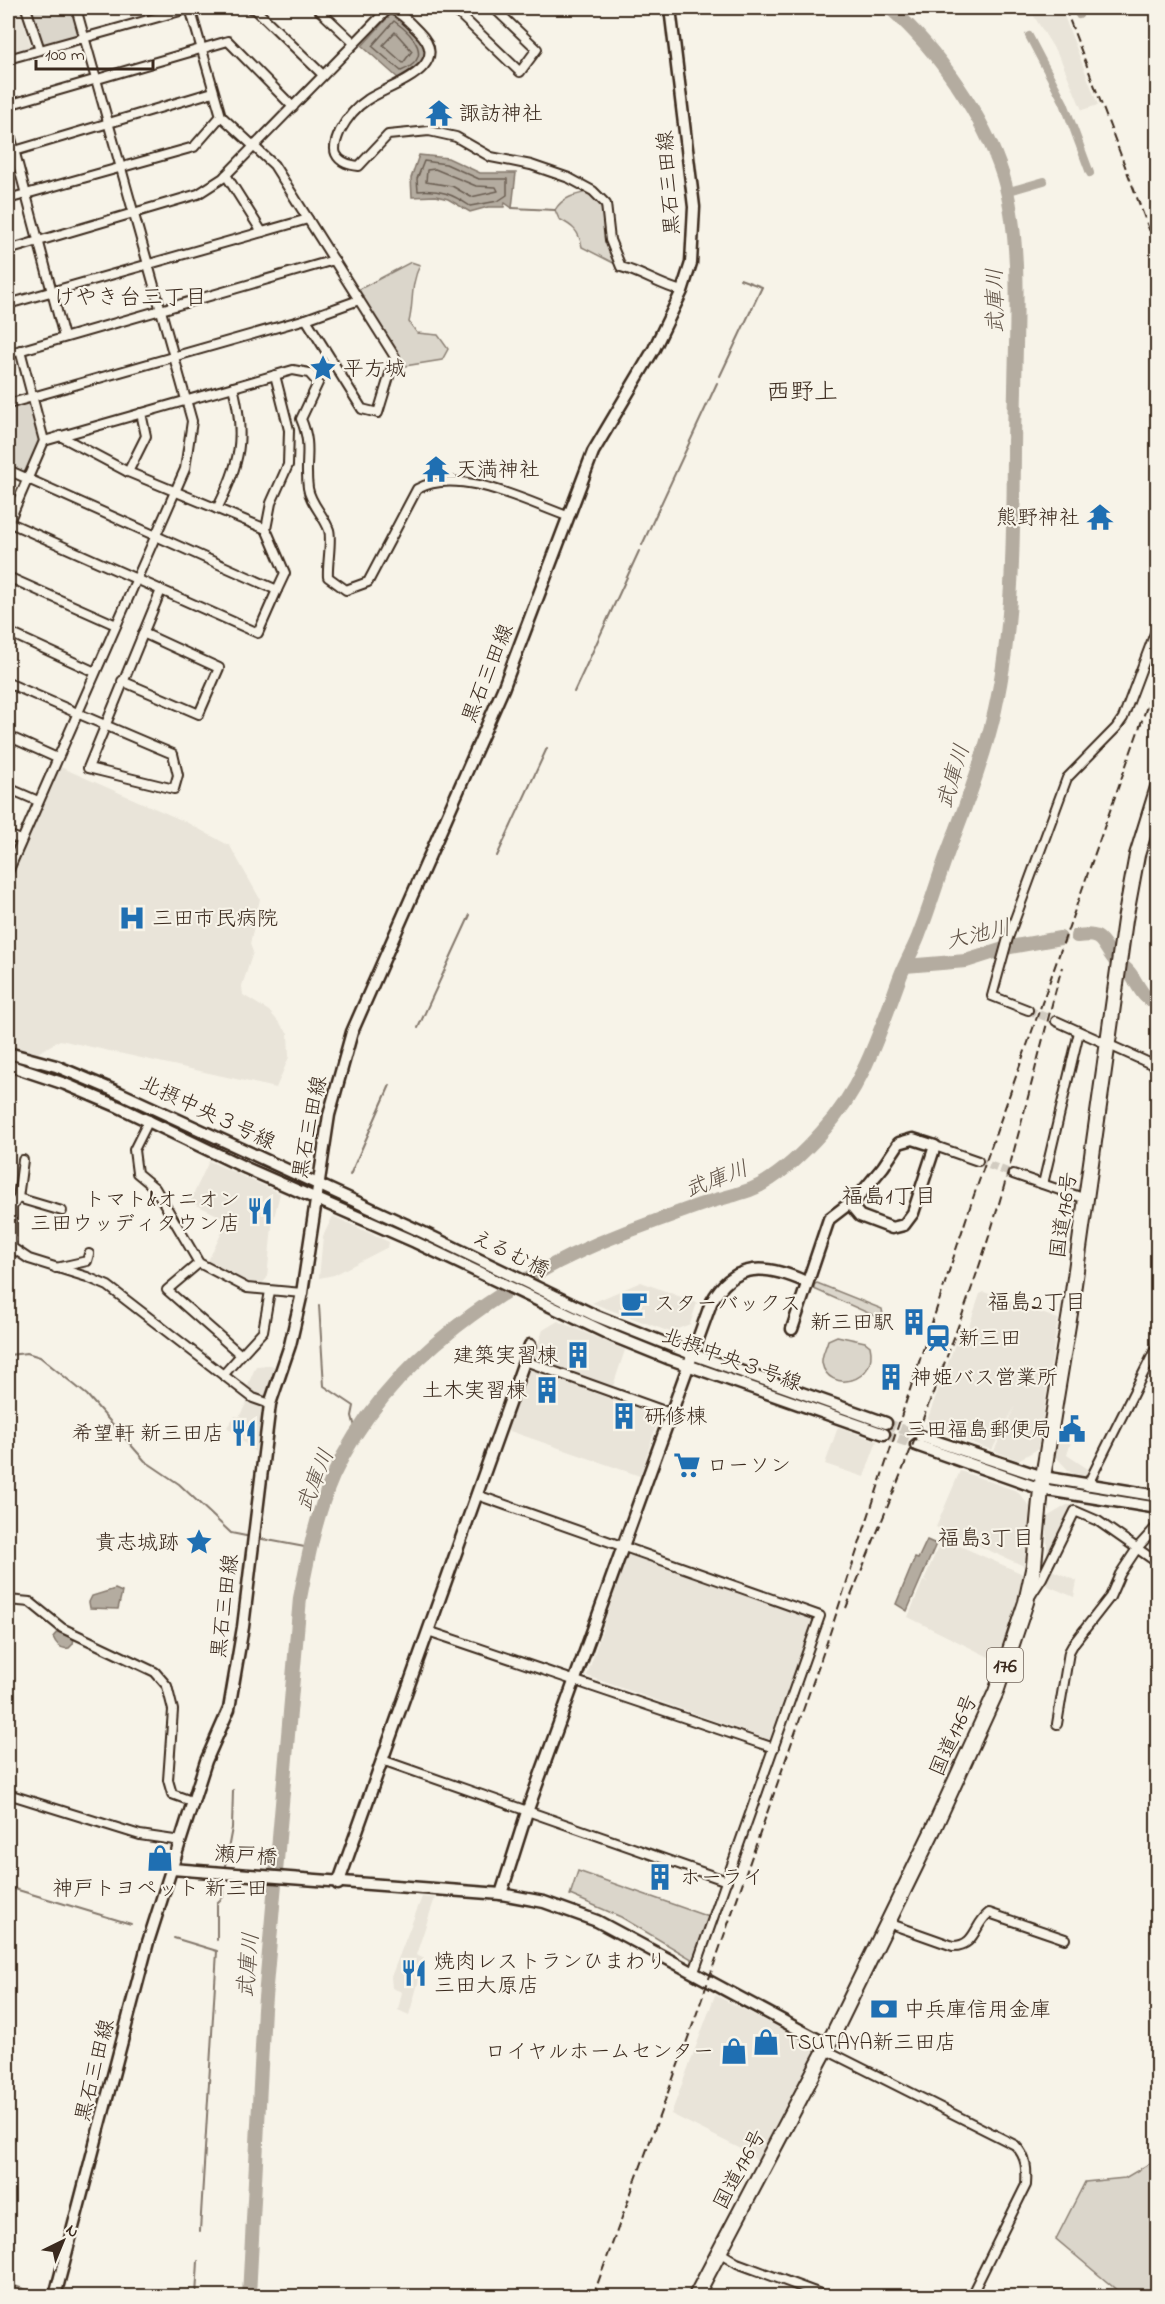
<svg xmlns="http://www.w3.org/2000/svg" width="1165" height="2304" viewBox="0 0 1165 2304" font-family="'Indie Flower','Klee One',sans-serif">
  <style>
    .built { fill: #e9e4d9 }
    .green { fill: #dbd6cb; stroke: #8b8074; stroke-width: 1.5 }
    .water { fill: #b4aca0; stroke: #84786c; stroke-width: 1.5 }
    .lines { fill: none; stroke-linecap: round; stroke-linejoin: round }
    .shore { stroke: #6b5e52; stroke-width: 1.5 }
    .stream { stroke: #84786c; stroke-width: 2 }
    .canal { stroke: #b4aca0; stroke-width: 8 }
    .river { stroke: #b4aca0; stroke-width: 14 }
    .street-tunnel { stroke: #d1cbc0; stroke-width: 8; stroke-dasharray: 8 4; stroke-linecap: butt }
    .secondary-tunnel { stroke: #d1cbc0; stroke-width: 10; stroke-dasharray: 10 5; stroke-linecap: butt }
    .street-casing { stroke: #3b2a1e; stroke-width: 12 }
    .secondary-casing { stroke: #3b2a1e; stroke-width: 15 }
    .highway-casing { stroke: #3b2a1e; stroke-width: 18 }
    .street { stroke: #f7f3e8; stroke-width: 8 }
    .secondary { stroke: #f7f3e8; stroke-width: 10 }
    .highway { stroke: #f7f3e8; stroke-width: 14 }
    .rail { stroke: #3b2a1e; stroke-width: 2; stroke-dasharray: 9 4.5; stroke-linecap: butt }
    .labels { text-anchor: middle; stroke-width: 4.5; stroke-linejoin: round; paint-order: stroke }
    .shield { fill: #f7f3e8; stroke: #73665b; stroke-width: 1.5 }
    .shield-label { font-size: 20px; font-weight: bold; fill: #3b2a1e }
    .poi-label { font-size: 21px; fill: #3b2a1e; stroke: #f7f3e8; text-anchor: start }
    .street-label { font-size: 21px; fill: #3b2a1e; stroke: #f7f3e8 }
    .neighbourhood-label { font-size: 22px; fill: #3b2a1e; stroke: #f7f3e8 }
    .water-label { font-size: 22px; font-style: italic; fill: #5f5145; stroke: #f7f3e8 }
    .quarter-label { font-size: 24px; fill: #3b2a1e; stroke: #f7f3e8 }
  </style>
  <rect width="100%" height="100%" fill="#f7f3e8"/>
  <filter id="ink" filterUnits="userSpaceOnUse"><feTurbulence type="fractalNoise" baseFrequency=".0167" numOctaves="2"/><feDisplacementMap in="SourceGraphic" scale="12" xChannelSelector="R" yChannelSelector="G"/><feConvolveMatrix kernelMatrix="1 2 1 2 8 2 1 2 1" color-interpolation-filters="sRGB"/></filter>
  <g filter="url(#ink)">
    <g class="built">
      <path d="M8,8H20L31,47L8,54Z"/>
      <path d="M1029,8H1061L1098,105L1082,110L1061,60Z"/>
      <path d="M58,766L186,822L230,846L260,899L250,944L253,952L242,986L243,995L269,1011L288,1033L289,1057L276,1088L60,1040L29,1058L10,1054L8,1039V888Z"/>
      <path d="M209,1161L280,1193L272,1226L267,1278L261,1285L242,1281L207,1263L228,1220L190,1202Z"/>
      <path d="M333,1216L389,1242L388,1247L334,1275L319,1278L323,1236Z"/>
      <path d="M641,1282L697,1303L690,1324L670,1332L592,1303Z"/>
      <path d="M984,1292L1058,1319L1038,1449L1018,1460L994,1451L1015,1406L992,1450L925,1426L960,1330L967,1332L980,1294Z"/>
      <path d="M558,1321L625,1350L613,1386L535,1359L534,1355L543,1330Z"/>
      <path d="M271,1365L277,1368L266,1396L257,1394L248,1387L249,1382L256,1366Z"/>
      <path d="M533,1370L659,1417L640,1476L507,1430L528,1372Z"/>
      <path d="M249,1398L263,1409L255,1452L227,1427L235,1416L239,1417Z"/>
      <path d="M838,1427L877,1441L864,1477L825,1464Z"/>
      <path d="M1058,1438L1071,1442L1067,1455L1088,1469L1086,1476L1071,1473L1056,1457Z"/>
      <path d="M960,1471L1017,1491L1030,1507L1024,1566L936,1527Z"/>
      <path d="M1067,1505H1071L1072,1508L1047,1559V1517Z"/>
      <path d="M942,1538L1023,1574L1013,1619L999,1662L908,1617L923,1581L928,1582L924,1580Z"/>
      <path d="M630,1555L812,1619L813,1622L772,1738L770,1740L587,1676L626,1557Z"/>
      <path d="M1049,1569L1077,1581L1074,1597L1041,1583Z"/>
      <path d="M422,1897L435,1898L416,1955L425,1959L409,2015L398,2010L402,1992L392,1988L391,1977Z"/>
      <path d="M715,1995L811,2044L815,2056L761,2163L741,2149L671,2114Z"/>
    </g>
    <g class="green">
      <path d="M27,8H76L84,37L40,50Z"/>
      <path d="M593,191L606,204L610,240L621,267L582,247C579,231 573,226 559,219L555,210C563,196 578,194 593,191Z"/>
      <path d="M411,262L420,265C410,285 414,302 409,322L417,333L438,335L448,349L442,360L392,368L395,357L354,292Z"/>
      <path d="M32,397L44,441L27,479L8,470V404Z"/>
      <path d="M817,1283L882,1309L883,1315L877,1317L814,1289V1285Z"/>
      <path d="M837,1336L865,1342L870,1346C879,1383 828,1394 822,1363C821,1356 826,1348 828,1340Z"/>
      <path d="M578,1871L709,1917L693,1960L621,1917L570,1895Z"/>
      <path d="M1157,2159V2296H1115L1119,2292L1056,2239L1085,2182L1125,2178Z"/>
    </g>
    <g class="water">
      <path d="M391,14L397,15C421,38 446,60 399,79L362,46Z"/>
      <path d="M419,155L448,158L480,173H516L512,208L505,203L504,207H488L470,212L448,199L436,196L412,197L411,178Z"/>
      <path d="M927,1540L936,1544L907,1611L896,1604L915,1558L918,1559Z"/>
      <path d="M115,1589L122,1592L118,1609L90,1608L89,1602L92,1596Z"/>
      <path d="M59,1630L74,1637L73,1644L69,1648C61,1650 56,1644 53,1637Z"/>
    </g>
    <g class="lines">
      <g class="shore">
        <path d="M394,21C414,35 434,58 401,71L372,46Z"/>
        <path d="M395,32L412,51L403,63L383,45Z"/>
        <path d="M424,161L446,164L479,179H507V195L498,201L470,206C452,194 440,189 418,191L417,179Z"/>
        <path d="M435,169L476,186L496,187L498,191L471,197L452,186L426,182L427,170Z"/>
      </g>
      <g class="stream">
        <path d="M512,208L555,210"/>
        <path d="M720,376L762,287L740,279"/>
        <path d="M642,545L717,383"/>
        <path d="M574,692L639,551"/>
        <path d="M497,856L547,748"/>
        <path d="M418,1028L470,915"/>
        <path d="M350,1175L390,1085"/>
        <path d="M319,1305L324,1386L354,1406L352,1416L357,1435"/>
        <path d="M8,1355L27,1353L40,1357L87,1395L145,1461L179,1484L231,1533L251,1537"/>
        <path d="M257,1538L310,1548"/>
        <path d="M224,1871L232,1828L233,1790"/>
        <path d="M8,1887L131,1924"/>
        <path d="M174,1938L217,1951L200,2231"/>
        <path d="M217,1940V1903L223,1897L224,1876"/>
        <path d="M8,2284L46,2296"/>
        <path d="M196,2296L198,2261"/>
      </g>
      <g class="canal">
        <path d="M1076,8L1079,15"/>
        <path d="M1029,36L1064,103L1090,173"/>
        <path d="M1006,192L1044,181"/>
      </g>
      <g class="river">
        <path d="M1077,936C1103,932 1101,942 1113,958C1116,963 1123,966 1127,970C1138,981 1140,999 1158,1003"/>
        <path d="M905,966L966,961L1010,947L1060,938"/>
        <path d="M249,2296L264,2009L300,1598C308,1557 316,1515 333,1476C386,1360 510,1276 626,1232C654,1222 681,1211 709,1202C726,1197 748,1193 764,1183C786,1170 805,1151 822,1132C863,1088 880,1031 900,977C906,961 915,947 920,932C933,899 942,864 956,831C971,792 986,751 995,710C1018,606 1012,496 1015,390C1016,324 1022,239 1003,176C984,116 937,49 890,8"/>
      </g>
      <g class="street-tunnel">
        <path d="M1028,1010L1056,1021"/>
        <path d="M978,1161L1013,1174"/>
      </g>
      <g class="secondary-tunnel">
        <path d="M886,1423L920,1436"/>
        <path d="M884,1434L916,1445"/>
      </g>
      <defs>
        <g id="street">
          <path d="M26,8L40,50"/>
          <path d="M249,8L255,9L323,75"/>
          <path d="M317,8L354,43"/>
          <path d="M453,8L520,72L537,49L494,8"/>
          <path d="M8,59L191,8"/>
          <path d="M8,105L228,41L293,107"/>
          <path d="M8,127L64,337"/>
          <path d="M8,153L213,92"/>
          <path d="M226,175L262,232"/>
          <path d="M8,199L194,147L221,116"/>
          <path d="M8,250L198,194L223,178L389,8C401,13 409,22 418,31C456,68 389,85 367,100C356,107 346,120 340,131C337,138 333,147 336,154C340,163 350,165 359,166L388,135L429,131L456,137L491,157L531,165L569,178L593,191L606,204L610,240L621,267C643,273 659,285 682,291"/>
          <path d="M8,304L308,219"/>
          <path d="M306,319L359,300"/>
          <path d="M8,354L334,260"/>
          <path d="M8,404L306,319L362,409L378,413L395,357L274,165L221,116L190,8"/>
          <path d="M60,436L128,472L266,529"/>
          <path d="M44,441L293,370L309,373L318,383L301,419C313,447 304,460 308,488C310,503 324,515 329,530C332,539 327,565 328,577L346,590L368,582L417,489C458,466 525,501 567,516"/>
          <path d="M8,470L277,590L285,573L266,529L271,503L288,465L289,430L275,375"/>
          <path d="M128,472L146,436L141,413"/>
          <path d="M217,509C240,464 246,437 233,387"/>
          <path d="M8,522L258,633L277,590"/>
          <path d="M8,524L44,441L20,350"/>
          <path d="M8,577L116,625"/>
          <path d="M8,632L95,672"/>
          <path d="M122,681L199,714L219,668L143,633"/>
          <path d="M8,683C63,707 118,731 173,754L178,775L174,789L88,768L161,590"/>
          <path d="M8,736L57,758"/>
          <path d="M8,788L38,801"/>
          <path d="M8,835L21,840"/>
          <path d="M8,872L185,469L192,421L76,8"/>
          <path d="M1028,1010L992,996L1008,938L1067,778L1116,728L1123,718L1158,625"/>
          <path d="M1056,1021L1158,1067"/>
          <path d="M149,1120L134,1150L137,1173L155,1188L199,1263L247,1288L302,1293"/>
          <path d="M935,1146L978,1161"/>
          <path d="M1013,1174L1086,1199"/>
          <path d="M1043,1184L1079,1032"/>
          <path d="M18,1198L23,1160"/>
          <path d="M8,1205L12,1207V1247"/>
          <path d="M12,1207L18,1198L62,1211"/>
          <path d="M8,1245L29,1259L87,1277L108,1286L253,1398L270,1404"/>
          <path d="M199,1263L167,1290L241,1355L263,1331L270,1291"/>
          <path d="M56,1268L87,1261L89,1254"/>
          <path d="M525,1361L670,1413"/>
          <path d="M224,1374L241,1355"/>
          <path d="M1087,1486L1158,1344"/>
          <path d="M477,1495L820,1616L694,1972"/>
          <path d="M1031,1595L1042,1578L1075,1511L1098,1521L1158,1563"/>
          <path d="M8,1600L30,1602L62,1628L155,1672L167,1686L173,1710L168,1780L172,1794L194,1802"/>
          <path d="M428,1631L774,1748"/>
          <path d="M1057,1724L1069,1652L1074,1643L1110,1597L1120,1574L1138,1547L1158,1525"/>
          <path d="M382,1760L727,1881"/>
          <path d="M8,1794L140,1835L181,1841"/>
          <path d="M888,1923L953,1946C976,1946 974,1924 989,1913L1065,1939"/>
          <path d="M826,2050L1015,2145C1027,2157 1027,2170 1026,2185L971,2296"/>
          <path d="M719,2252L737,2263L826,2296"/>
        </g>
        <g id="secondary">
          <path d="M8,1053L56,1066L120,1093L422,1232L594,1315L692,1354L886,1423"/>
          <path d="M8,1065L65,1084L119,1107L246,1168L415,1242L613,1336L670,1359L884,1434"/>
          <path d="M792,1329L829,1219L859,1196L883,1167L899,1143L913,1139L935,1146L913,1213L904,1225L892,1228L860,1216L850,1204"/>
          <path d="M920,1436L1043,1477L1158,1496"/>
          <path d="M916,1445L1041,1489L1158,1508"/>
          <path d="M172,1869L501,1894L544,1902L597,1921L828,2045"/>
          <path d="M338,1884L530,1345"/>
          <path d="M501,1894L527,1812L711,1303C734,1260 768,1265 806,1282"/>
          <path d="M55,2296L148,1942L206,1761L229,1709L243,1627L270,1404L290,1345L302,1293L329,1115L352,1032L503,689L593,452L654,349L682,291L691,263L694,207L670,8"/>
        </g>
        <path id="highway" d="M696,2296L828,2045L933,1830L996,1692L1026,1602L1034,1565L1041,1489L1070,1313L1125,920L1137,855L1158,787"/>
      </defs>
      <use href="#street" class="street-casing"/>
      <use href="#secondary" class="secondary-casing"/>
      <use href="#highway" class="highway-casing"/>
      <use href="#street" class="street"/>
      <use href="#secondary" class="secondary"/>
      <use href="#highway" class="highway"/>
      <g class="rail">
        <path d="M1065,8L1158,253"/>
        <path d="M846,1608C897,1483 950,1359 991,1230C1018,1143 1038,1054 1062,967"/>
        <path d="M593,2296L692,2027L827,1642L973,1198L1158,675"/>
      </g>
    </g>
  </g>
  <defs>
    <symbol id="temple-bare" viewBox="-9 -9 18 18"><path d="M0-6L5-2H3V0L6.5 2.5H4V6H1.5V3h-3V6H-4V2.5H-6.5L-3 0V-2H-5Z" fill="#1f6fb2" stroke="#f7f3e8" stroke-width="2.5" paint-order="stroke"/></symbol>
    <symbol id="sight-bare" viewBox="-9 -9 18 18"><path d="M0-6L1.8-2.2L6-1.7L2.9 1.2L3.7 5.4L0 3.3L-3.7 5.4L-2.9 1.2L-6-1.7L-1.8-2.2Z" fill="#1f6fb2" stroke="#f7f3e8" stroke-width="2.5" paint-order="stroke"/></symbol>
    <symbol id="hospital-bare" viewBox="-9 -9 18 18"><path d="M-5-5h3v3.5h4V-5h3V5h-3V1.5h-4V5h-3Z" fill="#1f6fb2" stroke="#f7f3e8" stroke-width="2.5" paint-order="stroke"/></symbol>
    <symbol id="restaurant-bare" viewBox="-9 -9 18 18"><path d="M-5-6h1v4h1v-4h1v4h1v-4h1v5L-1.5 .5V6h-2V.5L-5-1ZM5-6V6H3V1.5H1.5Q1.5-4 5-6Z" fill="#1f6fb2" stroke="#f7f3e8" stroke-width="2.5" paint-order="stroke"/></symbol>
    <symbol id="cafe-bare" viewBox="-9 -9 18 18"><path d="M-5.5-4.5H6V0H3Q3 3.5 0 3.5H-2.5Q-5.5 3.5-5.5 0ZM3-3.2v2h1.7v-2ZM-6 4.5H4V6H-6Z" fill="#1f6fb2" stroke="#f7f3e8" stroke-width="2.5" paint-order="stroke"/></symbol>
    <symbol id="building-bare" viewBox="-9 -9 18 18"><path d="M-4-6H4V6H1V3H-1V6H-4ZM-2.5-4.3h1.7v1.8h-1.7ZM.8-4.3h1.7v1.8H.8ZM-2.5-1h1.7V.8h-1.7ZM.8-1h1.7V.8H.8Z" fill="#1f6fb2" stroke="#f7f3e8" stroke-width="2.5" paint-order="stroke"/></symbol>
    <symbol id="station-bare" viewBox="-9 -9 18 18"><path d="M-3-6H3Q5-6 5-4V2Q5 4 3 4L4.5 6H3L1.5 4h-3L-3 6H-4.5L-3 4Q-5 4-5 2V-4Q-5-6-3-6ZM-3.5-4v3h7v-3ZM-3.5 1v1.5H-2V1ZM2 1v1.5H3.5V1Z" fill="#1f6fb2" stroke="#f7f3e8" stroke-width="2.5" paint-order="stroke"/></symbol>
    <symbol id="civic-bare" viewBox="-9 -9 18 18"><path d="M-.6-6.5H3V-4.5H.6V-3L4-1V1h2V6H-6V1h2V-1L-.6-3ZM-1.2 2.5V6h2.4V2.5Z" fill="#1f6fb2" stroke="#f7f3e8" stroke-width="2.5" paint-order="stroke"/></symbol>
    <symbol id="supermarket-bare" viewBox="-9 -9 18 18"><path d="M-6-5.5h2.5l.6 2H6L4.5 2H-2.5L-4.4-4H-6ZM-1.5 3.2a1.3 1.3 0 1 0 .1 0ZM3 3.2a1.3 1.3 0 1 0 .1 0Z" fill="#1f6fb2" stroke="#f7f3e8" stroke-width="2.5" paint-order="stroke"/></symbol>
    <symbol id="shop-bare" viewBox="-9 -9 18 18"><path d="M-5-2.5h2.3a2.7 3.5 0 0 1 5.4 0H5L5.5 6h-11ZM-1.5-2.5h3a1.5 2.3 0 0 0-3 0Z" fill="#1f6fb2" stroke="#f7f3e8" stroke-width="2.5" paint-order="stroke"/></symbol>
    <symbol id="bank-bare" viewBox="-9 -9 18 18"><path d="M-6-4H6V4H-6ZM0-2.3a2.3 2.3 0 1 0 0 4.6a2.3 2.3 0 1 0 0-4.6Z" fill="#1f6fb2" stroke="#f7f3e8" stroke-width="2.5" paint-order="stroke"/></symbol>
  </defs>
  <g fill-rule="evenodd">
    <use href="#temple-bare" x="420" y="94" width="38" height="38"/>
    <use href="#sight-bare" x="304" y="349" width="38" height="38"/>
    <use href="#temple-bare" x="417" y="450" width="38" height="38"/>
    <use href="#temple-bare" x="1081" y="498" width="38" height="38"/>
    <use href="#hospital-bare" x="113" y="899" width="38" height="38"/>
    <use href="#restaurant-bare" x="241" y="1192" width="38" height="38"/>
    <use href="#cafe-bare" x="615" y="1284" width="38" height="38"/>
    <use href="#building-bare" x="895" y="1303" width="38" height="38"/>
    <use href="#station-bare" x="919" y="1319" width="38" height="38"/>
    <use href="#building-bare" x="559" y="1336" width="38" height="38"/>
    <use href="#building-bare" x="872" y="1358" width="38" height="38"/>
    <use href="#building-bare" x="528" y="1371" width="38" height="38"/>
    <use href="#building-bare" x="605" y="1397" width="38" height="38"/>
    <use href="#civic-bare" x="1053" y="1410" width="38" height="38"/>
    <use href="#restaurant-bare" x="225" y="1414" width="38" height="38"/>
    <use href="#supermarket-bare" x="668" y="1446" width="38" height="38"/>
    <use href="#sight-bare" x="180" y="1523" width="38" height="38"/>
    <use href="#shop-bare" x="141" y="1839" width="38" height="38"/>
    <use href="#building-bare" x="641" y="1858" width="38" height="38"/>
    <use href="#restaurant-bare" x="395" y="1954" width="38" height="38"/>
    <use href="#bank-bare" x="865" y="1990" width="38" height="38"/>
    <use href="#shop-bare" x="747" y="2023" width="38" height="38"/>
    <use href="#shop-bare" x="715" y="2032" width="38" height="38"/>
  </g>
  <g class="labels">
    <rect class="shield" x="987" y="1648" width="36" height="34" rx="4.5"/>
    <g class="shield-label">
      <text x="1005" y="1672">176</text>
    </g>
    <g class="poi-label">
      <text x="459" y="120">諏訪神社</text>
      <text x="343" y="375">平方城</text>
      <text x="456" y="476">天満神社</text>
      <text x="1080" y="524" text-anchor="end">熊野神社</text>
      <text x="152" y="925">三田市民病院</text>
      <text x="240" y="1206" text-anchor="end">トマト&amp;オニオン<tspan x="240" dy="24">三田ウッディタウン店</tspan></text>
      <text x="654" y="1310">スターバックス</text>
      <text x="894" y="1329" text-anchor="end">新三田駅</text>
      <text x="958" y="1345">新三田</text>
      <text x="558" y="1362" text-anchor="end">建築実習棟</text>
      <text x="911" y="1384">神姫バス営業所</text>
      <text x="527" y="1397" text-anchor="end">土木実習棟</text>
      <text x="644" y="1423">研修棟</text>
      <text x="1052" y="1436" text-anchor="end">三田福島郵便局</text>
      <text x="224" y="1440" text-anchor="end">希望軒 新三田店</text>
      <text x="707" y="1472">ローソン</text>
      <text x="179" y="1549" text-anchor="end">貴志城跡</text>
      <text x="680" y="1884">ホーライ</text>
      <text x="160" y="1895" text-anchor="middle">神戸トヨペット 新三田</text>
      <text x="434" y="1968">焼肉レストランひまわり<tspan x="434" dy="24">三田大原店</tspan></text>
      <text x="904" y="2016">中兵庫信用金庫</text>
      <text x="786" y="2049">TSUTAYA新三田店</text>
      <text x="714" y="2058" text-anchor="end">ロイヤルホームセンター</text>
    </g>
    <g class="street-label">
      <text transform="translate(668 183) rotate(-94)" y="7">黒石三田線</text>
      <text transform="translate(487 673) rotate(-68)" y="7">黒石三田線</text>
      <text transform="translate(208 1112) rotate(25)" y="7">北摂中央３号線</text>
      <text transform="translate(309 1127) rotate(-79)" y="7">黒石三田線</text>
      <text transform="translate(1063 1215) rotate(-82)" y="7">国道176号</text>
      <text transform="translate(511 1253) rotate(26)" y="7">えるむ橋</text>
      <text transform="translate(732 1359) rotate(20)" y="7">北摂中央３号線</text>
      <text transform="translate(224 1606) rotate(-83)" y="7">黒石三田線</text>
      <text transform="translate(953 1735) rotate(-66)" y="7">国道176号</text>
      <text transform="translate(246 1855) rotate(4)" y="7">瀬戸橋</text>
      <text transform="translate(94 2070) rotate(-76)" y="7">黒石三田線</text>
      <text transform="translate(739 2169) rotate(-62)" y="7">国道176号</text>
    </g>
    <g class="neighbourhood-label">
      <text x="130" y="304">けやき台三丁目</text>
      <text x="889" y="1203">福島1丁目</text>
      <text x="1037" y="1309">福島2丁目</text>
      <text x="986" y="1545">福島3丁目</text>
    </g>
    <g class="water-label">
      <text transform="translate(994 301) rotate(-91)" y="8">武庫川</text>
      <text transform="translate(952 776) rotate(-73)" y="8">武庫川</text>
      <text transform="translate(978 933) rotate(-13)" y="8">大池川</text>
      <text transform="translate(716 1178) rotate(-21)" y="8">武庫川</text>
      <text transform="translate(314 1480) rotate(-68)" y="8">武庫川</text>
      <text transform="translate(247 1965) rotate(-85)" y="8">武庫川</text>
    </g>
    <g class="quarter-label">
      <text x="802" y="399">西野上</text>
    </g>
  </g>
  <rect width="1165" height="2304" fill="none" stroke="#f7f3e8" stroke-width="30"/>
  <rect x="15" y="15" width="1135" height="2274" fill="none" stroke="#3b2a1e" stroke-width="2" filter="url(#ink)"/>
  <g transform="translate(63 2241) rotate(43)" stroke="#f7f3e8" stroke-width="4.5" paint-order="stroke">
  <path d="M0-4.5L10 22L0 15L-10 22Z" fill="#3b2a1e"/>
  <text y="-9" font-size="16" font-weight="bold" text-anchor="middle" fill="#3b2a1e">N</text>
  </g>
  <path d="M36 60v9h117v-9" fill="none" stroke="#3b2a1e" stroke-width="3"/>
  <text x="45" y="60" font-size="18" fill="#3b2a1e" stroke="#f7f3e8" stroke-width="4.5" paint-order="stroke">100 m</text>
</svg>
